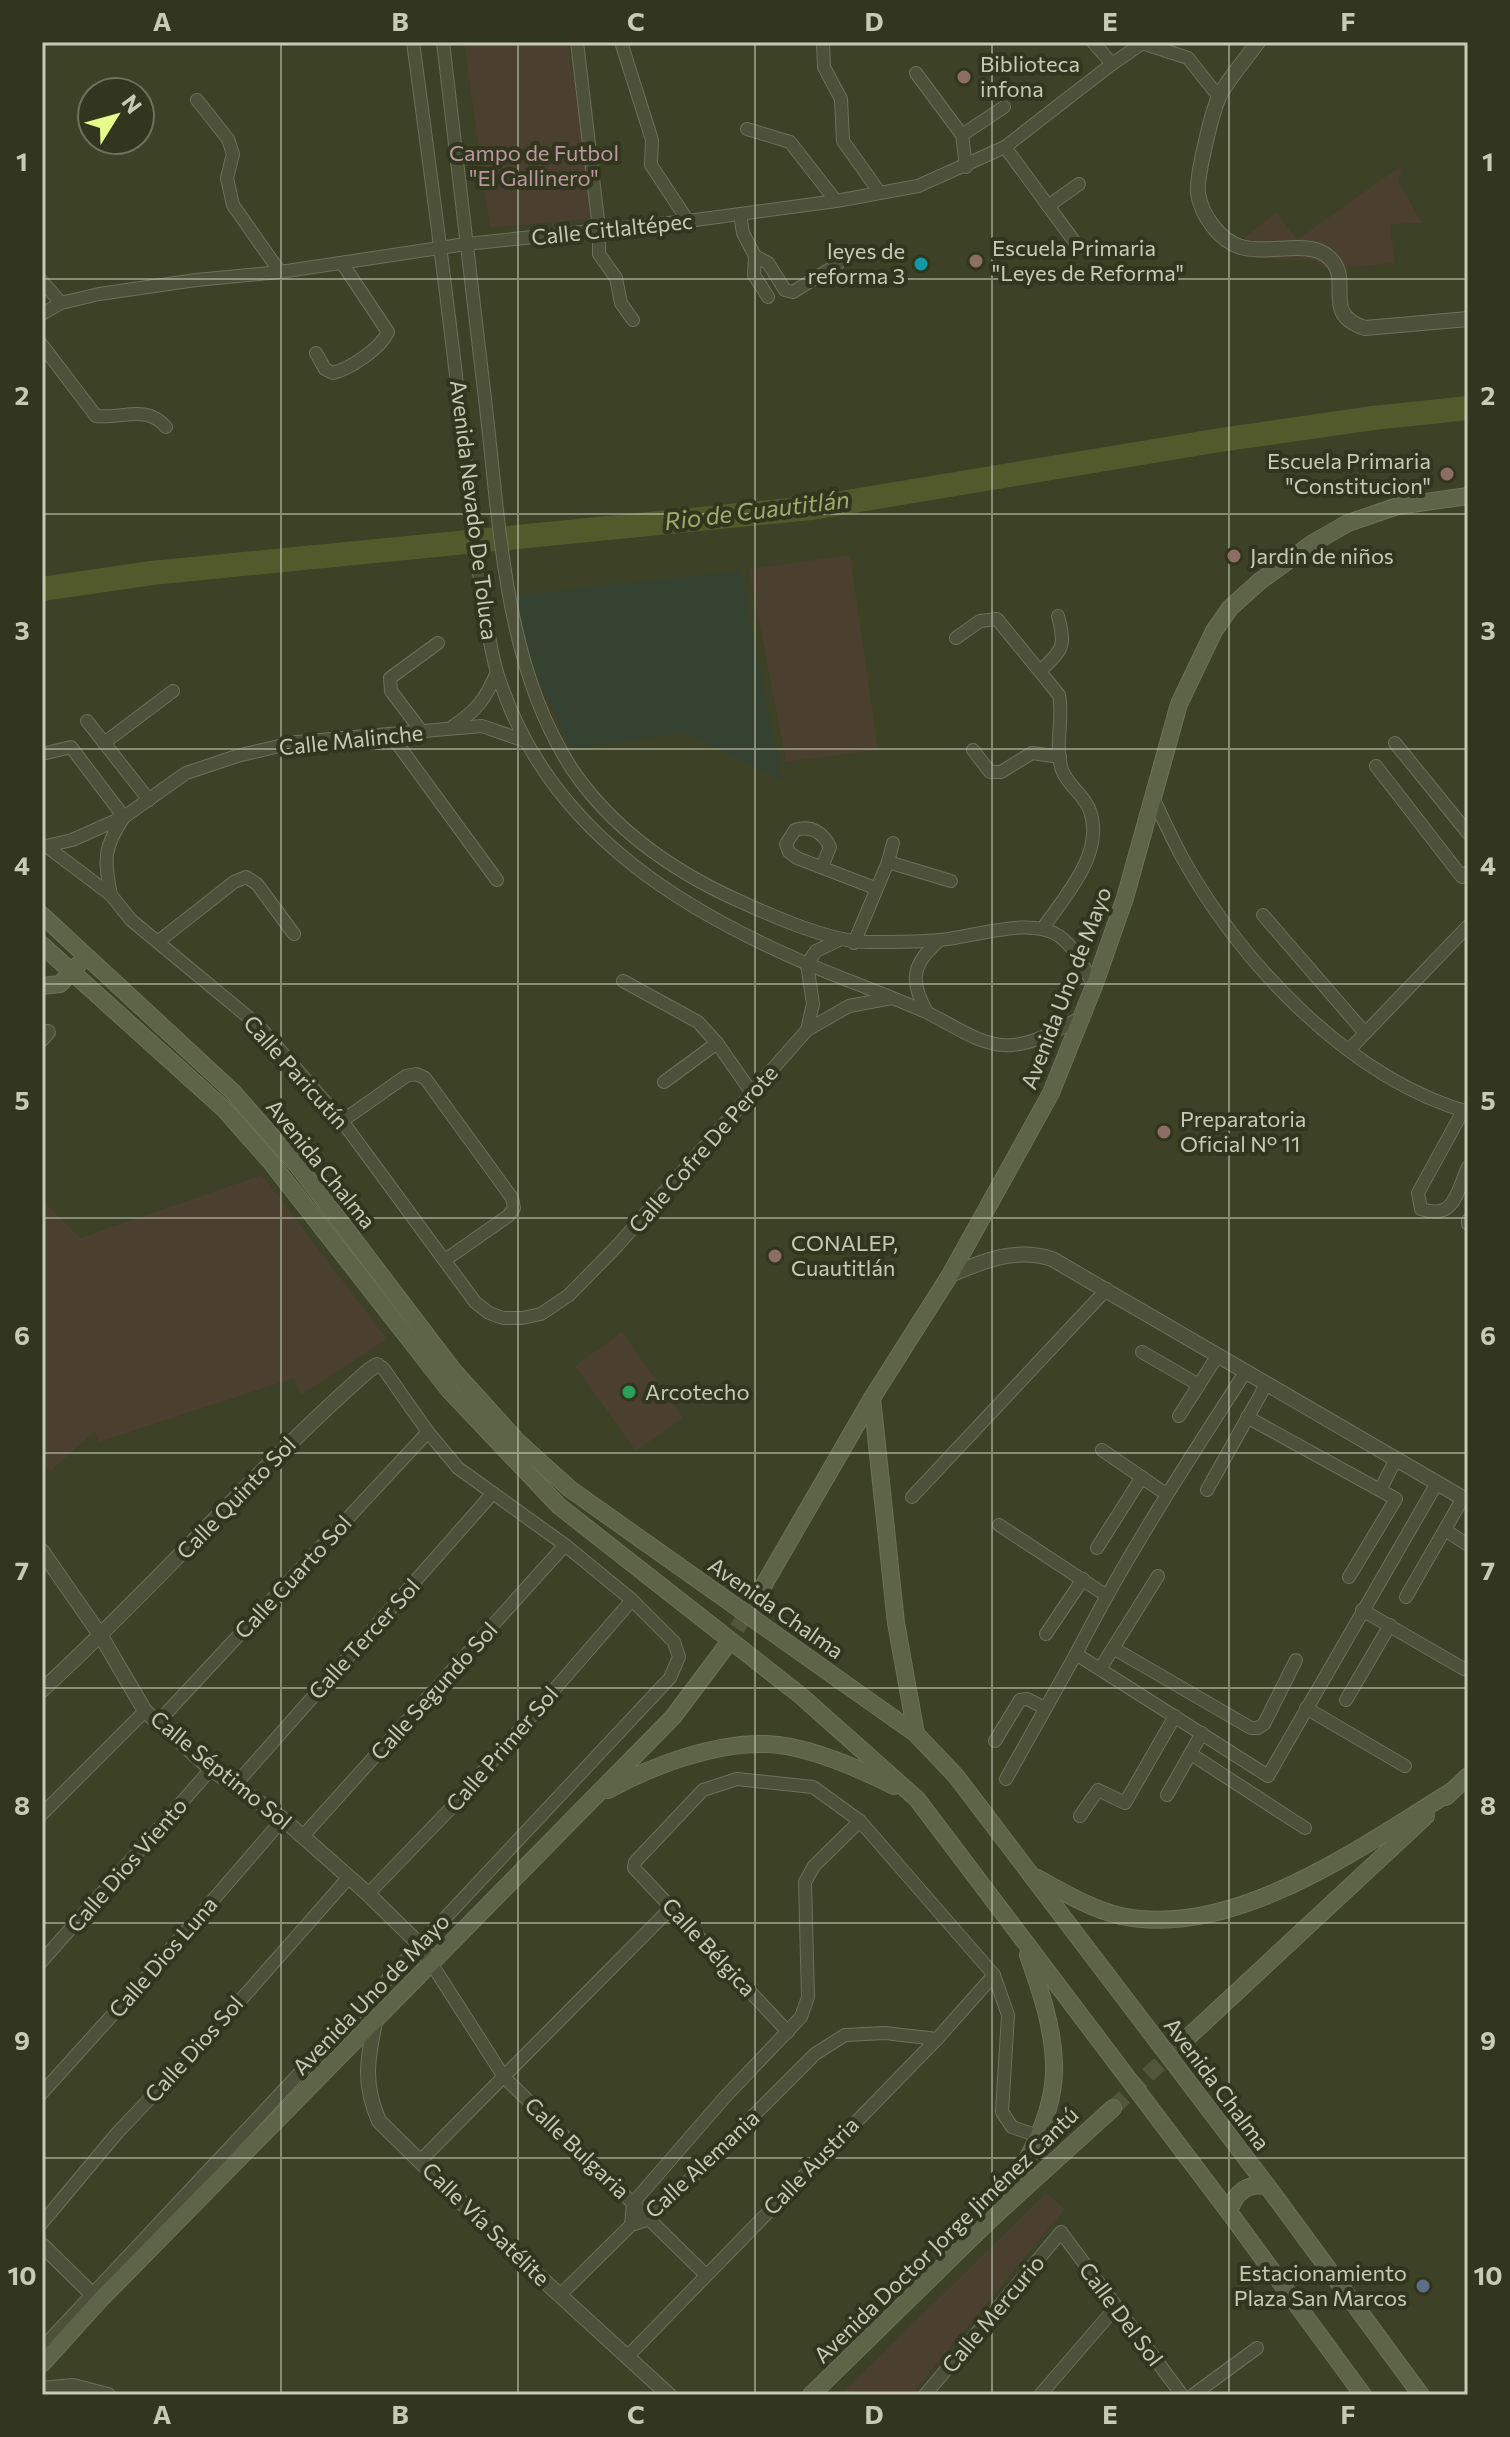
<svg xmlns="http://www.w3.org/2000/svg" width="1510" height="2437" viewBox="0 0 1510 2437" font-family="Commissioner,sans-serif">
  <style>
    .medical { fill: #364231 }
    .green { fill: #4b3f2f }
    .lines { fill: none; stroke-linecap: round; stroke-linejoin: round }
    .river { stroke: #525a2c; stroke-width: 24 }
    .secondary-tunnel { stroke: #52563b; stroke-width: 16; stroke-dasharray: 16 8; stroke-linecap: butt }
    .minor-casing { stroke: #6d715a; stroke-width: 14 }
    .tertiary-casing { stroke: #6d715a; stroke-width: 16 }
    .secondary-casing { stroke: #6d715a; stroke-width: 18 }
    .minor { stroke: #4d5139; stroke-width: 12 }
    .tertiary { stroke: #4d5139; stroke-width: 14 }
    .secondary { stroke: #5e6447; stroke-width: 16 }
    .grid { fill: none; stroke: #c7cbb6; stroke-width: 2; stroke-opacity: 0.55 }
    .education-dot { fill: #8d6e63; stroke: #32361e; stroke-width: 3 }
    .culture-dot { fill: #0f9aa8; stroke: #32361e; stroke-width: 3 }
    .leisure-dot { fill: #2e9e5b; stroke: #32361e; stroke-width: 3 }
    .service-dot { fill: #5c6f8a; stroke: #32361e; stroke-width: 3 }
    .labels { text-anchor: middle; stroke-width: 8; stroke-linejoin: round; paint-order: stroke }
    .poi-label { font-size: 22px; fill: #c7cbb6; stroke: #32361e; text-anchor: start }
    .park-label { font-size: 22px; fill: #ba989e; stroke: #32361e }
    .street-label { font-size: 22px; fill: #c7cbb6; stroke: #32361e }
    .water-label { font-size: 24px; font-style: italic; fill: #a1ab6e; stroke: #32361e }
    .neatline { fill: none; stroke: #c7cbb6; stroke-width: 3 }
    .grid-label { font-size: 26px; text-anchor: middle; font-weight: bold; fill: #c7cbb6 }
  </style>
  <rect width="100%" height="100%" fill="#3d4125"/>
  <path class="medical" d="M740,571L782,781L685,733L570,749L555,711L526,664L509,596Z"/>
  <g class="green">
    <path d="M464,42H568L595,218L490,228Z"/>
    <path d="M1402,165L1399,183L1422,223L1390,224L1395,263L1328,269L1312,260H1279L1233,247L1276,212L1297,240Z"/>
    <path d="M850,555L878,750L786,762L749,569Z"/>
    <path d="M262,1175L387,1339L301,1395L294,1378L99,1442L95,1431L51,1471L42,1462V1200L80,1238Z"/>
    <path d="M622,1332L683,1418L636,1451L575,1366Z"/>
    <path d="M1046,2193L1065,2209L911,2395H840Z"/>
  </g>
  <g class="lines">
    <path class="river" d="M42,589L152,573L811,508L1220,440L1373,418L1468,408"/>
    <g class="secondary-tunnel">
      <path d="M724,1649L758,1595"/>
      <path d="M1113,2108L1184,2041"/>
    </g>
    <defs>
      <g id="minor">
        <path d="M413,42C430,168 447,293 461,419C468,481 473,543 484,604C488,627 490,650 497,672C547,837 696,921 847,980C873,990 898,1000 924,1011C950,1023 982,1048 1012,1045C1037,1043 1061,1028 1082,1017"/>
        <path d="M443,42C457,161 471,280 485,399C500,523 503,666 574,772C615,831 673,871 737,900C772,916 835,944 872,942C895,942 918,942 940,940C974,937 1030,916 1059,936C1075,947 1085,969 1094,986"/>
        <path d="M577,42L599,229V254L616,278L621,303L633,320"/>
        <path d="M621,42L652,140L651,165L688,221"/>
        <path d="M823,42L824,67L841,99L843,141L880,193"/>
        <path d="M1093,42L1112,64"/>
        <path d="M1142,43L1188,58L1219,97"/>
        <path d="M916,73L962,135L966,167"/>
        <path d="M197,100L228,139L233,154L227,178L233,205L280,272"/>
        <path d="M747,129L790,142L836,201"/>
        <path d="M962,135L1004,107"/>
        <path d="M1005,147L1074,241"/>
        <path d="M1048,206L1079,184"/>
        <path d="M740,214L743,233L755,256L768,263L785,290L793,292L838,264"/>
        <path d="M755,256L754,275L768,297"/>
        <path d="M42,281L61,303"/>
        <path d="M42,314L61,303L99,294L196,280L280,272L466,244L688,221L836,201L918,186L1005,147L1112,64L1144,42"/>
        <path d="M42,345L96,416C123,419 146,404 166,427"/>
        <path d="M316,353L325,369L333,373C351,368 380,349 388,332L342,263"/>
        <path d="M956,638L980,621L997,619L1059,695C1064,719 1054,746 1062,770C1067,785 1085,795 1090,811C1105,853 1065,896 1043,928"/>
        <path d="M1041,670C1063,649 1066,647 1058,616"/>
        <path d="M87,721L149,800"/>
        <path d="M452,727C477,710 485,700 497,672"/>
        <path d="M422,732L391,691L390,678L438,643"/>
        <path d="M391,735L497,880"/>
        <path d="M104,743L173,691"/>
        <path d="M1395,743L1468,833"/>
        <path d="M973,750L990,772H1001L1032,753L1060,757"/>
        <path d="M42,754L71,747L124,817"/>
        <path d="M1376,766L1462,877L1468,872"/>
        <path d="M1152,796C1162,816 1171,837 1182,857C1241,963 1349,1078 1468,1112"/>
        <path d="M42,845L46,846L111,895L131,920L259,1026L342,1121L475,1302L489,1313L503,1318H522L541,1314L569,1295L618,1245L807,1030L849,1006L892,998"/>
        <path d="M46,846L72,840L124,817L186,773L237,756L296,742L482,726L525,741"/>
        <path d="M888,862L951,881"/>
        <path d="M822,867L830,847C823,832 811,825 795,830L786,844L789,852L797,858L875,888"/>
        <path d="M111,895C104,860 103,848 124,817"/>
        <path d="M1263,915L1365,1033"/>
        <path d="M159,941L234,882L246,877L257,884L294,934"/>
        <path d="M854,943L888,862L893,843"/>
        <path d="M623,981L698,1022L717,1043L752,1093"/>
        <path d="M927,1012C909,981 912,963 940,940"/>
        <path d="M807,1030L813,1004L807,964L816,951L841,939"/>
        <path d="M1349,1050L1468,926"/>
        <path d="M664,1082L717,1043"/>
        <path d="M1463,1111L1418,1193L1421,1209C1455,1220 1456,1193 1468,1167"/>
        <path d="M342,1121L406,1076L416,1074L425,1078L512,1198L514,1208L508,1216L445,1260"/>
        <path d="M1468,1220V1224"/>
        <path d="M1142,1352L1199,1385"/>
        <path d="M1246,1371C1186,1464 1126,1556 1076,1654L1268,1776L1437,1483"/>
        <path d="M1179,1416L1218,1355"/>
        <path d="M1247,1417L1396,1499L1349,1577"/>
        <path d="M1102,1450L1166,1494"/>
        <path d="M1207,1490L1267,1383"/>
        <path d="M1380,1490L1396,1459"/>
        <path d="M912,1497L1107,1289"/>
        <path d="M999,1525L1107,1596"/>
        <path d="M1445,1530L1468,1545"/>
        <path d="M1097,1548L1142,1477"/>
        <path d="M1406,1597L1463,1498"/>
        <path d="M1362,1610L1464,1669"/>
        <path d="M1046,1634L1083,1579"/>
        <path d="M1113,1648L1251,1728H1258L1264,1724L1296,1660"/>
        <path d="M1100,1669L1158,1576"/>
        <path d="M1346,1700L1390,1625"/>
        <path d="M1306,1708L1405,1766"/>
        <path d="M158,1722L428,1432"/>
        <path d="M995,1741L1020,1700L1027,1699L1045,1708"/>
        <path d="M1191,1754L1305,1828"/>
        <path d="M1006,1779L1076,1654"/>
        <path d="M235,1785L493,1493"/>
        <path d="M1167,1795L1202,1733"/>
        <path d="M42,1814L145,1711"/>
        <path d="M1080,1816L1098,1790L1125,1803L1175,1716"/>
        <path d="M303,1836L565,1545"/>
        <path d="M368,1894L454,1805L632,1600"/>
        <path d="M42,1961L211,1769"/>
        <path d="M431,1963L504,2077L706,2275"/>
        <path d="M788,2032L634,1868L635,1862L703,1790L737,1779L813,1787L860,1821L994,1975L1008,2015L1002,2112L1012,2127L1038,2136"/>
        <path d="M42,2093L142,1982L283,1819"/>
        <path d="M420,2161L672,1907"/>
        <path d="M42,2223L118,2132L201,2045L349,1877"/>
        <path d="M631,2225L633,2203L725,2097L801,2017L808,1997L805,1882L814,1866L860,1821"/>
        <path d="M560,2295L631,2225L650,2219L815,2054L845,2035L885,2033L937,2039"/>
        <path d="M42,2348L670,1678L679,1657L674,1642L632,1600L565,1545L458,1468L428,1432L383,1368L377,1365"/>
        <path d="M627,2357L937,2039L994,1975"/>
        <path d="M925,2395L1061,2232L1182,2395"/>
        <path d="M1040,2395L1116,2307"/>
        <path d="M1193,2395L1257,2348"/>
      </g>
      <g id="tertiary">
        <path d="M1258,42C1246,59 1227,80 1219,97C1212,112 1196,178 1198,193C1201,215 1220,241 1241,247C1266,255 1306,240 1326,255C1357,278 1318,313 1365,328L1468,319"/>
        <path d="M42,1039L48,1032"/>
        <path d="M950,1275C984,1261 1016,1247 1052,1259L1468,1501"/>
        <path d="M42,1551L101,1636L145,1711L211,1769L283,1819L368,1894L421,1946L431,1963"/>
        <path d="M42,1690C155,1587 254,1471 369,1370L377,1365"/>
        <path d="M375,2022C367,2060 363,2084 379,2121L506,2246L669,2395"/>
        <path d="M42,2245L99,2301"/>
        <path d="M42,2389L73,2386L108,2395"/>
      </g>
      <g id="secondary">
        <path d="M42,915L233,1092L298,1166L453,1370L518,1442L570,1489L916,1734L956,1776L1268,2187L1421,2395"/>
        <path d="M42,945L224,1109L270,1161L449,1390L559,1506L800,1695L917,1799L1229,2212L1363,2395"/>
        <path d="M42,986L60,984L79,964"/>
        <path d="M872,1398L896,1623L916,1734"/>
        <path d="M758,1595L872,1398L950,1275L1051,1093L1094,986L1125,898L1179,704L1214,631L1230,608L1260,581L1313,543L1348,523L1398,506L1468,496"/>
        <path d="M608,1790C651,1766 716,1742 766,1744C806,1745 858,1768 894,1786"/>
        <path d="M1446,1797L1468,1776"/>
        <path d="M1037,1878C1063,1892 1091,1909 1121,1916C1233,1940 1361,1847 1452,1791"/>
        <path d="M1184,2041L1426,1816"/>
        <path d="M1002,2201C1028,2161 1056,2112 1054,2063C1053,2027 1040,1989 1028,1955"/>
        <path d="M1229,2212C1235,2193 1248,2181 1268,2187"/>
        <path d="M42,2364L99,2301L673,1717L724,1649"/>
        <path d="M811,2395L992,2218L1113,2108"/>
      </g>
    </defs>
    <use href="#minor" class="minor-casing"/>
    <use href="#tertiary" class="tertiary-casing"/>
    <use href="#secondary" class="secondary-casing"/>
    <use href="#minor" class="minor"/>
    <use href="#tertiary" class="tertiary"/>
    <use href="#secondary" class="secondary"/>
  </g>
  <path class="grid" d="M281,42V2395M518,42V2395M755,42V2395M992,42V2395M1229,42V2395M42,279H1468M42,514H1468M42,749H1468M42,984H1468M42,1218H1468M42,1453H1468M42,1688H1468M42,1923H1468M42,2158H1468"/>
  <g class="education-dot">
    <circle cx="964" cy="77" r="8"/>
    <circle cx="976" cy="261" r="8"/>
    <circle cx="1447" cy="474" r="8"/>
    <circle cx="1234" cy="556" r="8"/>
    <circle cx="1164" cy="1132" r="8"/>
    <circle cx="775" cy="1256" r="8"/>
  </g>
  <circle class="culture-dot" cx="921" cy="264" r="8"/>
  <circle class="leisure-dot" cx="629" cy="1392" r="8"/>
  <circle class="service-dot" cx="1423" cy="2286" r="8"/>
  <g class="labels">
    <g class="poi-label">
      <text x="980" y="72">Biblioteca<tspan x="980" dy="25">infona</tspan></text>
      <text x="992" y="256">Escuela Primaria<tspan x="992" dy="25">"Leyes de Reforma"</tspan></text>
      <text x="905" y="259" text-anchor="end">leyes de<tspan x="905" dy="25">reforma 3</tspan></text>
      <text x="1431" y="469" text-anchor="end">Escuela Primaria<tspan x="1431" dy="25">"Constitucion"</tspan></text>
      <text x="1250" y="564">Jardin de niños</text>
      <text x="1180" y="1127">Preparatoria<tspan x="1180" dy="25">Oficial N° 11</tspan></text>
      <text x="791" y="1251">CONALEP,<tspan x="791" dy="25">Cuautitlán</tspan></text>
      <text x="645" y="1400">Arcotecho</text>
      <text x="1407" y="2281" text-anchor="end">Estacionamiento<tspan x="1407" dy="25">Plaza San Marcos</tspan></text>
    </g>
    <g class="park-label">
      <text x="534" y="161">Campo de Futbol<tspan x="534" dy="25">"El Gallinero"</tspan></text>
    </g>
    <g class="street-label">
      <text transform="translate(612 229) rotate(-6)" y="8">Calle Citlaltépec</text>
      <text transform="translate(474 510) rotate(83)" y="8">Avenida Nevado De Toluca</text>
      <text transform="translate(351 740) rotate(-6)" y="8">Calle Malinche</text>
      <text transform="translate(1066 988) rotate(-69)" y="8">Avenida Uno de Mayo</text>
      <text transform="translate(296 1072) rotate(48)" y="8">Calle Paricutín</text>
      <text transform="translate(703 1149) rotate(-49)" y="8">Calle Cofre De Perote</text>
      <text transform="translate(321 1164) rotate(51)" y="8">Avenida Chalma</text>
      <text transform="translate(236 1498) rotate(-46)" y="8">Calle Quinto Sol</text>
      <text transform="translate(293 1577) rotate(-47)" y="8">Calle Cuarto Sol</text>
      <text transform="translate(776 1608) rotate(35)" y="8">Avenida Chalma</text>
      <text transform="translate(364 1639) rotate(-48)" y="8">Calle Tercer Sol</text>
      <text transform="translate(434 1691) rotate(-48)" y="8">Calle Segundo Sol</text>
      <text transform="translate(502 1749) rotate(-49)" y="8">Calle Primer Sol</text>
      <text transform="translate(221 1770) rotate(39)" y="8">Calle Séptimo Sol</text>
      <text transform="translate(127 1865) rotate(-49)" y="8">Calle Dios Viento</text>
      <text transform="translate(709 1947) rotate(47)" y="8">Calle Bélgica</text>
      <text transform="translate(163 1957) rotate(-49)" y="8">Calle Dios Luna</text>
      <text transform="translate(371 1994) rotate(-46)" y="8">Avenida Uno de Mayo</text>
      <text transform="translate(194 2049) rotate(-48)" y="8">Calle Dios Sol</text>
      <text transform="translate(1217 2084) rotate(53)" y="8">Avenida Chalma</text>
      <text transform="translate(577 2148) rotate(44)" y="8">Calle Bulgaria</text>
      <text transform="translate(702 2164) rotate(-43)" y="8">Calle Alemania</text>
      <text transform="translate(811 2166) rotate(-46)" y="8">Calle Austria</text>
      <text transform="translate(486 2224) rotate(44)" y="8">Calle Vía Satélite</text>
      <text transform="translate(946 2235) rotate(-44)" y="8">Avenida Doctor Jorge Jiménez Cantú</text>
      <text transform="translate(993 2314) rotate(-50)" y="8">Calle Mercurio</text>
      <text transform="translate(1121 2314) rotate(53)" y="8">Calle Del Sol</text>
    </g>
    <g class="water-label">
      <text transform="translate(757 511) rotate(-7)" y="8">Rio de Cuautitlán</text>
    </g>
  </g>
  <rect width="1510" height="2437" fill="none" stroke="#32361e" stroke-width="88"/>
  <g transform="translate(116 116) rotate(53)"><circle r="38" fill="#32361e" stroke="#6e725b" stroke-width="2"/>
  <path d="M0-6L14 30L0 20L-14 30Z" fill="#e5fb8b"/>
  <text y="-12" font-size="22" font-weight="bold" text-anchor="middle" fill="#c7cbb6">N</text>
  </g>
  <rect x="44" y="44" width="1422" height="2349" class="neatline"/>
  <g class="grid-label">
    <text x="162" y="31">A</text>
    <text x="400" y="31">B</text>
    <text x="636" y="31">C</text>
    <text x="874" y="31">D</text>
    <text x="1110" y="31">E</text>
    <text x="1348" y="31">F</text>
    <text x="22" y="171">1</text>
    <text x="1488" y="171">1</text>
    <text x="22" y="405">2</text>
    <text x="1488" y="405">2</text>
    <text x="22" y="640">3</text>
    <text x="1488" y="640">3</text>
    <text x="22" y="875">4</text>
    <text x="1488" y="875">4</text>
    <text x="22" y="1110">5</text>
    <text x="1488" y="1110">5</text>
    <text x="22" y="1345">6</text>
    <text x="1488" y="1345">6</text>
    <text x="22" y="1580">7</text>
    <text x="1488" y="1580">7</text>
    <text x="22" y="1815">8</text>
    <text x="1488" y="1815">8</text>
    <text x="22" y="2050">9</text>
    <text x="1488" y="2050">9</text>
    <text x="22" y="2285">10</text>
    <text x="1488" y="2285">10</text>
    <text x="162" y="2424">A</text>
    <text x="400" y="2424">B</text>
    <text x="636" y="2424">C</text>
    <text x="874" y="2424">D</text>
    <text x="1110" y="2424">E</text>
    <text x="1348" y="2424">F</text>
  </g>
</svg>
